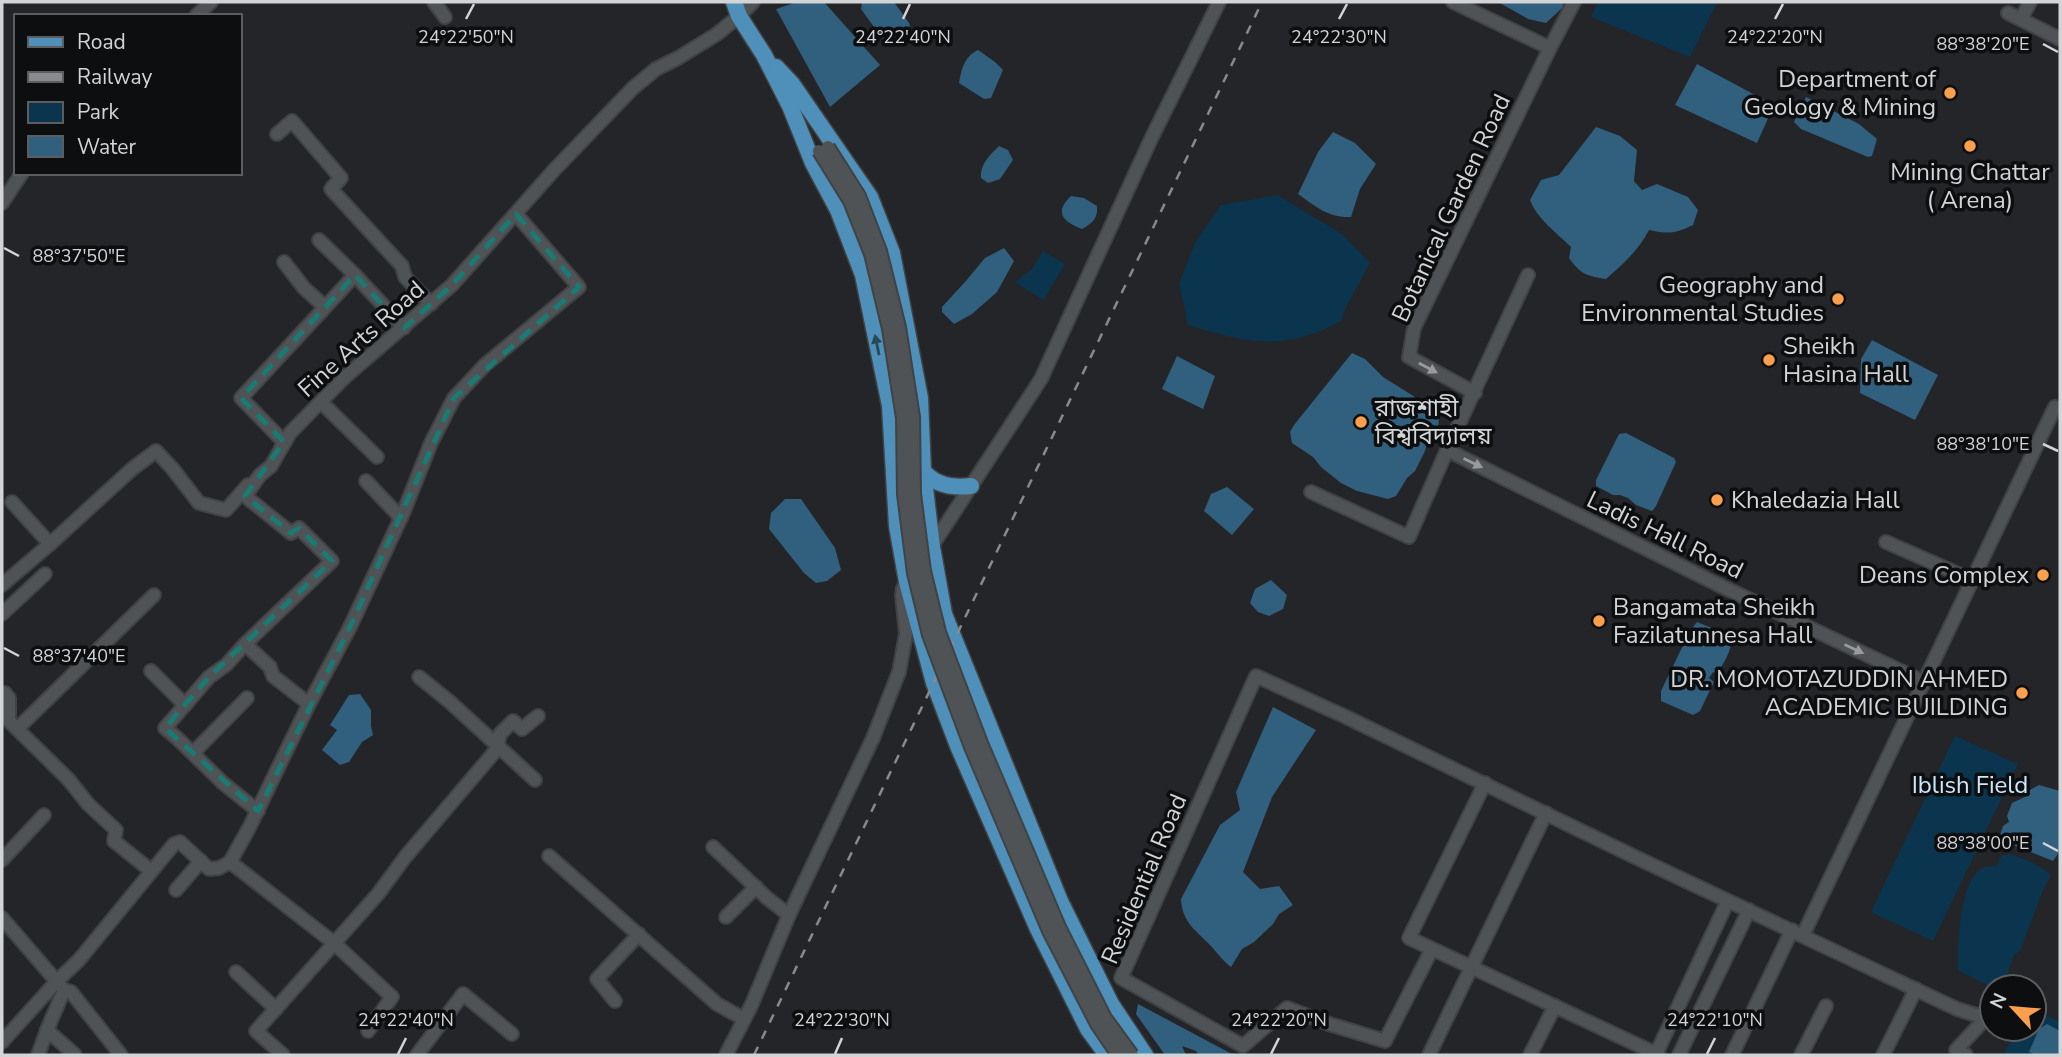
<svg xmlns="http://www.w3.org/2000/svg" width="2062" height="1057" viewBox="0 0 2062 1057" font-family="'Nunito Sans','Noto Sans Bengali',sans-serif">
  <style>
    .green { fill: #0b354e }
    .water { fill: #315f7e }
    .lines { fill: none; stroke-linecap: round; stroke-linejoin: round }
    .minor-casing { stroke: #404243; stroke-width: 16 }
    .major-casing { stroke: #404243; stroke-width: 19 }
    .minor { stroke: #505355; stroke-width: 12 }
    .major { stroke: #4e90ba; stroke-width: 16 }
    .rail { stroke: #898a8d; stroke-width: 2.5; stroke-dasharray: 9 9; stroke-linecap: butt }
    .minor-bridge-casing { stroke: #404243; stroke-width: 16; stroke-linecap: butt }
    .minor-bridge { stroke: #505355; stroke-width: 12 }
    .oneway { fill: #2a485c }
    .oneway2 { fill: #989a9c }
    .marked { fill: none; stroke: #197b73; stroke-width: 5; stroke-dasharray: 14 9; stroke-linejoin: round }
    .ticks { fill: none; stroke: #d3d4d6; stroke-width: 2.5 }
    .poi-dot { fill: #f99f4d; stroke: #0d0e0f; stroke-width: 2.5 }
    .labels { text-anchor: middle; stroke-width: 7; stroke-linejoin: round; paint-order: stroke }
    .poi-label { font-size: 24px; fill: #d3d4d6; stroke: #0d0e0f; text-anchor: end }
    .street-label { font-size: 24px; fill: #d3d4d6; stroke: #0d0e0f }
    .park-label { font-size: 24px; fill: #cce7fc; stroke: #0d0e0f }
    .ticks-label { font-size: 18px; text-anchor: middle; fill: #d3d4d6; stroke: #0d0e0f; stroke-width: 7; stroke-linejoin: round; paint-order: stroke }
  </style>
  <rect width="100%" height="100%" fill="#232528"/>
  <g class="green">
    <path d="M1598,2H1717L1690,57L1591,17Z"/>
    <path d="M1277,195L1342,234L1370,263L1346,307L1341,321C1285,352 1246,343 1188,325L1179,284L1196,241L1221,205Z"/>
    <path d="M1043,251L1065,264L1043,300L1015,282L1032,269Z"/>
    <path d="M1955,736L2018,764L1933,941L1871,912Z"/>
    <path d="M2009,854C2022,858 2043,865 2051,876L2044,888L2020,951L2014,955L2008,973L1996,985H1987L1958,970C1958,947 1959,882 1981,869C1985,866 1992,866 1997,866L2001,856Z"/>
    <path d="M2034,1009L2060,1022V1055H2003L2017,1029H2034Z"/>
  </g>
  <g class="water">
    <path d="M797,2H824L880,65L830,107L776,9Z"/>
    <path d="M862,2H894L909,23L911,30L894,45L884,41L861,9Z"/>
    <path d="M1498,2H1564L1562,8L1546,23L1528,19Z"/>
    <path d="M978,50L995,62L1003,70L991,98L984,99L959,83C962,68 964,57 978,50Z"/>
    <path d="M1697,64L1774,105L1757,143L1675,105Z"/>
    <path d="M1806,97L1859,124L1877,139L1872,156L1868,157L1801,129L1794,122Z"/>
    <path d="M1596,127L1620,136L1637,150L1634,181L1642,190L1657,184L1688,197L1698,210L1693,225C1675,234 1668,234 1649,230C1639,250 1622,265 1606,279C1587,276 1580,274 1569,258L1571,247C1556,232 1538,220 1530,200L1541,180L1559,175Z"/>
    <path d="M1333,132L1355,143L1376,164L1360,189L1351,217C1329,218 1316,207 1298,194L1318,152Z"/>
    <path d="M999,146L1008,150L1013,160L1000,179L988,183L981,178C980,164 990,155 999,146Z"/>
    <path d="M1071,196L1084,198L1097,206C1098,218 1093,223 1082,229C1064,222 1053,213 1071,196Z"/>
    <path d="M1004,248L1014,261L997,292L972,314L954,324L942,312V307L965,282L985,258Z"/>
    <path d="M1872,340L1938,375L1915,420L1860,393L1861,359Z"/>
    <path d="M1352,353L1365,359L1383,377L1431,407L1439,419L1438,428L1429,435L1425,451L1415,471L1407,478L1396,496L1388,499L1357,491L1341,483L1321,467L1313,457L1292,443L1290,432L1294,425Z"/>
    <path d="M1177,356L1215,376L1203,409L1162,389Z"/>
    <path d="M1626,433L1674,458L1676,462L1656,506L1652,511L1636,505L1628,498L1620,495H1613L1596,486V480L1619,434Z"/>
    <path d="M1227,487L1254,509L1232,535L1204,511L1211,494Z"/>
    <path d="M785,499H801L835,548L841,570L827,581L816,583L804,573L769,529L771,513Z"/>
    <path d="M1271,580L1287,595L1283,609L1269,616L1258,612L1250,603L1255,589Z"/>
    <path d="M1697,622L1731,636C1733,650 1724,662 1717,674L1713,672L1709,678L1714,682L1700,711L1693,715L1661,701V691L1690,631Z"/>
    <path d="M360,694L371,710V726L373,735L362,742L349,762L340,765L322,750L337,730L330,725L349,695Z"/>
    <path d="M1273,707L1316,730L1272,797L1243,872L1260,889L1279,886L1293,905L1279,914L1273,924L1254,942L1242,949L1231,967C1223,961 1218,954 1211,946C1197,931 1182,923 1181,899L1220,825L1240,810L1236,792Z"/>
    <path d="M2039,785L2060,791V851L2053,861L2013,845L2000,835L2003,826L2009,822L2007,816L2012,803L2025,797L2028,791Z"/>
    <path d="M1138,1004L1230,1053L1244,1055H1199L1196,1051L1182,1046L1186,1055H1165L1136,1014Z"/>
    <path d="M2047,1024L2060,1031V1055H2036L2029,1052L2039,1029Z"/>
  </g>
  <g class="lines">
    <defs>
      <g id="minor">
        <path d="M434,2L445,17"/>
        <path d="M1453,2L1550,48L1574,2"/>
        <path d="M2008,13L2060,39"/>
        <path d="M196,16L211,2"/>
        <path d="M2021,19L2030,2"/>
        <path d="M277,134L292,121L341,178L331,189L402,266L405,277L431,304"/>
        <path d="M2,203L22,173"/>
        <path d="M319,240L355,275"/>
        <path d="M284,262L304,288L325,307"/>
        <path d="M1528,275L1447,450L1721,586L1924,682"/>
        <path d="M1475,393L1409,357L1414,328L1550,48"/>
        <path d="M321,402L377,457"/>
        <path d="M281,448L284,442L241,398L355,275L404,328"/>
        <path d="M366,481L401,518"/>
        <path d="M1311,492L1409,537L1447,450"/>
        <path d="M12,502L50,544"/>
        <path d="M1886,542L1972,580"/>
        <path d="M930,549L1041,379L1151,139L1219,2"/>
        <path d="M2,585L50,544L132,469L156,451L172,468L199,503L226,510L248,485"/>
        <path d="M2,614L45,574"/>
        <path d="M151,671L185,705L165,728L177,738L223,783L258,811"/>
        <path d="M419,677L450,702L535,780"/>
        <path d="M5,693L9,698V721L69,780L88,804L116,830L114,841L150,870"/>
        <path d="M309,704L273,676L270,667L245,644L332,561L299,528L291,533L245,496L260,475L271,466L290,433L345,377L452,285L555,169L633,88L656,69L678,58L717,34L739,16L753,2"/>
        <path d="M185,705L209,677L226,665L245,644"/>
        <path d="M17,729L154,595"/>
        <path d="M193,753L247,698"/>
        <path d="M1485,783L1409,938L1659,1055"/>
        <path d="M713,847L767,898L789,915"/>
        <path d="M549,856L717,1004L744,1019"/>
        <path d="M2,860L44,815"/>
        <path d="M176,890L201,861"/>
        <path d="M726,917L756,887"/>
        <path d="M2,918L64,990L71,992L121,1055"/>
        <path d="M1803,935L2055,407"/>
        <path d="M1432,949L1385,1041L1329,1024L1287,1008L1243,1046L1121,978L1256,676L1344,716L1635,857L1957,1009C1968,1012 1981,1019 1992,1015"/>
        <path d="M236,972L276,1009"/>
        <path d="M615,1001L597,979L639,934"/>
        <path d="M47,1030L64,990"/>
        <path d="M368,1031L392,997L334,943L230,862L249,828L309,704L350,627L404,511L431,443L454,398L485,365L579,287L516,214"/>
        <path d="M2,1042L57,981L79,960L174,844L180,842L209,869L219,868L230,862"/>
        <path d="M1656,1054L1724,909"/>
        <path d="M38,1055L47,1030L75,1055"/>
        <path d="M283,1055L256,1031L378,894L406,856L497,749L500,734L513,721L522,729L538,716"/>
        <path d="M417,1055L463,994L512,1034"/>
        <path d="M726,1055L752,1004L789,915L873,738L899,672L906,634L902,595L903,588L910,578"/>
        <path d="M1429,1055L1546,813"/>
        <path d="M1530,1055L1555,1006"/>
        <path d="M1679,1055L1749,910"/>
        <path d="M1732,1055L1792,930"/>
        <path d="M1801,1055L1826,1006"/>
        <path d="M1883,1055L1916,989"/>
        <path d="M1966,1055L1956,1050L1987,1017"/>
      </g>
      <g id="major">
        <path d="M734,2L739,16L764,55L790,106L813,163L838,210L863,275L890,406L897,526L907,582L934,683L958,746L1038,929L1088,1029L1107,1055"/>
        <path d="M776,67L792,84L870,197L892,253L920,398L923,471L932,547L944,614L1060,901L1111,1004L1145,1055"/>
        <path d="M923,471C936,486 953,488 971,486"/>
      </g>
    </defs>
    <use href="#minor" class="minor-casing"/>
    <use href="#major" class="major-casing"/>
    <use href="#minor" class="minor"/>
    <use href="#major" class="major"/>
    <path class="rail" d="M754,1055L1262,2"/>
    <defs>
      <g id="minor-bridge">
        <path d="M828,147L859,196L880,251L899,327L913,417L914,494L924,571L939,632L981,743L1059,927L1105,1018L1132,1055"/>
        <path d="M819,151L850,201L871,254L889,329L903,418L904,494L914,573L929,635L971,747L1049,931L1097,1024L1118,1055"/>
      </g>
    </defs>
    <use href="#minor-bridge" class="minor-bridge-casing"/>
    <use href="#minor-bridge" class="minor-bridge"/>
  </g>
  <defs><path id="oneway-solid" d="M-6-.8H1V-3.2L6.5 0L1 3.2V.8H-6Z" transform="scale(1.75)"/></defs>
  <use class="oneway" href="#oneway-solid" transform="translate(877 345) rotate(-102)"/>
  <g class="oneway2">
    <use href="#oneway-solid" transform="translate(1428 368) rotate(28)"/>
    <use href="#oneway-solid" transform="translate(1473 463) rotate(26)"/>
    <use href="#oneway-solid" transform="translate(1854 649) rotate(25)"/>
  </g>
  <path class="marked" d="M516,214L579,287L454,398L350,627L258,811L165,728L209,677L332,561L299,528L291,533L245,496L284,442L241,398L355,275L404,328L452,285Z"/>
  <path class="ticks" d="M466,19L474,4M903,19L910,4M1339,19L1347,4M1775,19L1783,4M2043,44L2058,52M4,248L19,256M2043,444L2058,451M4,648L19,656M2043,843L2058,851M398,1054L406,1038M835,1054L842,1038M1271,1054L1279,1038M1707,1054L1715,1038"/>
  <g class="poi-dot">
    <circle cx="1950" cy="93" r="7"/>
    <circle cx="1970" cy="146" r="7"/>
    <circle cx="1838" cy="299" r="7"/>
    <circle cx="1769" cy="360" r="7"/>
    <circle cx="1361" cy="422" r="7"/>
    <circle cx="1717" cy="500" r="7"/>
    <circle cx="2043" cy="575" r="7"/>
    <circle cx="1599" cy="621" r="7"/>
    <circle cx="2022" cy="693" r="7"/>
  </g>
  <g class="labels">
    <g class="poi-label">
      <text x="1936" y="87">Department of<tspan x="1936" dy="28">Geology &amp; Mining</tspan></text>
      <text x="1970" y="180" text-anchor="middle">Mining Chattar<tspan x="1970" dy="28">( Arena)</tspan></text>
      <text x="1824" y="293">Geography and<tspan x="1824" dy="28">Environmental Studies</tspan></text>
      <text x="1783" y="354" text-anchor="start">Sheikh<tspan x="1783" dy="28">Hasina Hall</tspan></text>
      <text x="1375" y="416" text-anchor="start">রাজশাহী<tspan x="1375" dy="28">বিশ্ববিদ্যালয়</tspan></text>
      <text x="1731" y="508" text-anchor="start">Khaledazia Hall</text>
      <text x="2029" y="583">Deans Complex</text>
      <text x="1613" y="615" text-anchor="start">Bangamata Sheikh<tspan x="1613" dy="28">Fazilatunnesa Hall</tspan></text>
      <text x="2008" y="687">DR. MOMOTAZUDDIN AHMED<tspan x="2008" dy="28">ACADEMIC BUILDING</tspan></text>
    </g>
    <g class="street-label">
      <text transform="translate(1451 208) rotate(-65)" y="8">Botanical Garden Road</text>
      <text transform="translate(361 339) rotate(-42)" y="8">Fine Arts Road</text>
      <text transform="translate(1665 535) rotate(26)" y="8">Ladis Hall Road</text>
      <text transform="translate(1144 879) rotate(-67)" y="8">Residential Road</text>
    </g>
    <g class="park-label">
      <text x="1970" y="793">Iblish Field</text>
    </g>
  </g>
  <g class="ticks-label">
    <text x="466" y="43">24°22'50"N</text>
    <text x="903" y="43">24°22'40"N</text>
    <text x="1339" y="43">24°22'30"N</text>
    <text x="1775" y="43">24°22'20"N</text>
    <text x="1983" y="50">88°38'20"E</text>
    <text x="79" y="262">88°37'50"E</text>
    <text x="1983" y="450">88°38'10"E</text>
    <text x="79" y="662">88°37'40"E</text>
    <text x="1983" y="849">88°38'00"E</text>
    <text x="406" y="1026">24°22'40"N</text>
    <text x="842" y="1026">24°22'30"N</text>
    <text x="1279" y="1026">24°22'20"N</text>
    <text x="1715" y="1026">24°22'10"N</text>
  </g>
  <rect width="2062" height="1057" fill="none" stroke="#d3d4d6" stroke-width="7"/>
  <rect x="14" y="14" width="228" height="161" fill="#0d0e0f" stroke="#5c5d5f" stroke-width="2"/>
  <rect x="28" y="37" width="35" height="10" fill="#4e90ba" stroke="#5c5d5f" stroke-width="2"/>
  <text x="77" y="49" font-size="21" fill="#d3d4d6">Road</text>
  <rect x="28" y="72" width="35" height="10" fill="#898a8d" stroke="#5c5d5f" stroke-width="2"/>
  <text x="77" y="84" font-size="21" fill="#d3d4d6">Railway</text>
  <rect x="28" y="102" width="35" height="21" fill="#0b354e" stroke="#5c5d5f" stroke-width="2"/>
  <text x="77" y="119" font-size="21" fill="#d3d4d6">Park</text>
  <rect x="28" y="136" width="35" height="21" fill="#315f7e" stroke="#5c5d5f" stroke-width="2"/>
  <text x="77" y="154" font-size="21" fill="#d3d4d6">Water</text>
  <g transform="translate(2013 1008) rotate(296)"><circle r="33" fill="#0d0e0f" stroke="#5c5d5f" stroke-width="2"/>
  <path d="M0-5L12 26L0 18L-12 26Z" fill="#f99f4d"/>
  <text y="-10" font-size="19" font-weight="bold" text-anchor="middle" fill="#d3d4d6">N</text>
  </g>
</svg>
